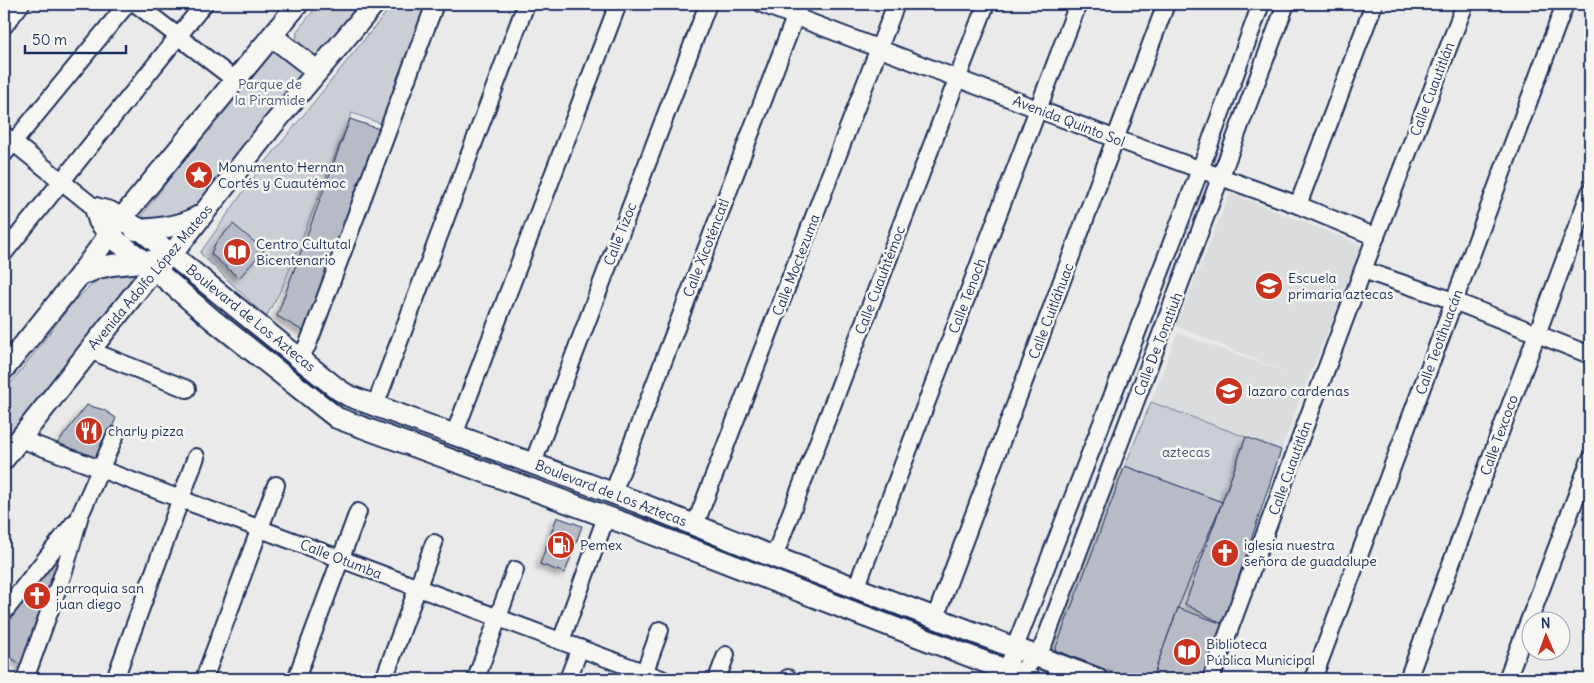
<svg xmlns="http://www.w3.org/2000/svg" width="1594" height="683" viewBox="0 0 1594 683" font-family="Delius,sans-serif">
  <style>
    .built { fill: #dadcde }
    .green { fill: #caced5; stroke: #727e9a }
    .building { fill: #b6bbc6; stroke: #1b2f5e; filter: url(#shadow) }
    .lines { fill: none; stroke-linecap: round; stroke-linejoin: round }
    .minor-casing { stroke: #1b2f5e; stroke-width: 20 }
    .major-casing { stroke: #1b2f5e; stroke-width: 24 }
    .minor { stroke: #f6f6f2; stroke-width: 16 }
    .major { stroke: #f6f6f2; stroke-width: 20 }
    .labels { text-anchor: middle; stroke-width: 5; stroke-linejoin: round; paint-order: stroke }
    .park-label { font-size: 14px; fill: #47577c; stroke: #f6f6f2 }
    .street-label { font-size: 14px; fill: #1b2f5e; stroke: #f6f6f2 }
    .poi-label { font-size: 14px; fill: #1b2f5e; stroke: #f6f6f2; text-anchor: start }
  </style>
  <defs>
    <filter id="shadow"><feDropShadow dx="-4" dy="4" stdDeviation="2.5" flood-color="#0004"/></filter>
  </defs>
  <rect width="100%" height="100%" fill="#e9eae9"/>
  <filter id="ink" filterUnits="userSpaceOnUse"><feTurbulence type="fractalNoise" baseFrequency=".02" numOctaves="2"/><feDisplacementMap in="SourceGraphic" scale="10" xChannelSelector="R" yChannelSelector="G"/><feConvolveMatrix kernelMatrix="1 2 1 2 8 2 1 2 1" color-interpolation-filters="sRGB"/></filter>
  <g filter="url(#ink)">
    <path class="built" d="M1230,193L1364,246L1307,381L1281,450L1151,402L1177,333L1291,374L1176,326Z"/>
    <g class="green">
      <path d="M319,4H366L316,58L305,52L296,43L297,31Z"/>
      <path d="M393,4H436L385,125L352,113L283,286L266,317L200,253L256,174Z"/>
      <path d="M276,51L304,75L199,218L155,226L142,215L263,56L270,52Z"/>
      <path d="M130,268L133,275L127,289L4,445V392L75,300L102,276Z"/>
      <path d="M1151,402L1246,437L1222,502L1125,466Z"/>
    </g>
    <g class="building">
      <path d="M350,119L385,131L305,332L277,316Z"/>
      <path d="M233,224L264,250L239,278L211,254L215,244Z"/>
      <path d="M87,405L104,410L116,418L98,461L57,444Z"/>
      <path d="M1246,437L1281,450L1223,624L1185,604Z"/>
      <path d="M1125,466L1222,502L1178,608L1152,679H1131L1055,650Z"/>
      <path d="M557,517L582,526L565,573L540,564Z"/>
      <path d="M51,560L60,566L25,667L4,653V626Z"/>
      <path d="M1178,608L1223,624L1203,679H1152Z"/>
    </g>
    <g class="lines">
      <defs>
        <g id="minor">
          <path d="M136,4L235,80"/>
          <path d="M762,4L1116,139L1298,205L1376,237"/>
          <path d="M4,26L21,4"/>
          <path d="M4,135L95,208"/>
          <path d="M4,154L127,4"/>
          <path d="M1298,205L1374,4"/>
          <path d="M4,253L204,4"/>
          <path d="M1363,270L1454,301L1590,355"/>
          <path d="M89,350L187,389"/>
          <path d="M299,358L307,346L313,331L435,4"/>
          <path d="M375,406L526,4"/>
          <path d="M454,435L618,4"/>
          <path d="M20,439L662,679"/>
          <path d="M533,463L708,4"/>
          <path d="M613,493L800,4"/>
          <path d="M695,525L896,4"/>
          <path d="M774,557L986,4"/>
          <path d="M856,588L1078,4"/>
          <path d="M4,612L74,523"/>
          <path d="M935,618L1166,4"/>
          <path d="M561,641L606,517"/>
          <path d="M1008,678C1027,669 1034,661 1044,643L1286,4"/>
          <path d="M25,679L65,568L80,515L115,436"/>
          <path d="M115,679L196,457"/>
          <path d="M204,679L276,485"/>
          <path d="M296,679L358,512"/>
          <path d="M384,679L434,543"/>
          <path d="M476,679L515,570"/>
          <path d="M568,679L580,648"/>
          <path d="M642,679L660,630"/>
          <path d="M717,679L726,655"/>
          <path d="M788,679V678"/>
          <path d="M1004,679L1015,647L1200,170L1261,4"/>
          <path d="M1211,679L1363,270L1465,4"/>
          <path d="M1313,679L1565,4"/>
          <path d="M1408,679L1590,192"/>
          <path d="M1507,679L1590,460"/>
        </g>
        <g id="major">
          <path d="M272,36L317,71"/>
          <path d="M95,208L110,212L141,230L299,358L339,390L349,396L637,502L774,557L1097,679"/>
          <path d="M95,208L99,221L109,235L154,269L212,319L337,418L629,525L864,616L1030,679"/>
          <path d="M135,230C158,229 181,227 201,215"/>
          <path d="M79,276L98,268L112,265L151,261"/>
          <path d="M4,369L79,276L117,224L298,4"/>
          <path d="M4,459L154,269L172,254L272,126L374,4"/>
        </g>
      </defs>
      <use href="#minor" class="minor-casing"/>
      <use href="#major" class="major-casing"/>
      <use href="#minor" class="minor"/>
      <use href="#major" class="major"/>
    </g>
  </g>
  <defs>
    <symbol id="sight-disc" viewBox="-11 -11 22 22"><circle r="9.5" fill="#c8321e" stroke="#f6f6f2"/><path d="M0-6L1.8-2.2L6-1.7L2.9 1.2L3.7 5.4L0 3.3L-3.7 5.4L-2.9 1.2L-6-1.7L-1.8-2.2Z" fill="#fff"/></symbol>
    <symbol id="library-disc" viewBox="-11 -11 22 22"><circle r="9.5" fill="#c8321e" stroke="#f6f6f2"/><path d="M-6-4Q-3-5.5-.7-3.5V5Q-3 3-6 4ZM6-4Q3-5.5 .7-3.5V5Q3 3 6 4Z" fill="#fff"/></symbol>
    <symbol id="school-disc" viewBox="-11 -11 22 22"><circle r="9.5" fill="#c8321e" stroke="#f6f6f2"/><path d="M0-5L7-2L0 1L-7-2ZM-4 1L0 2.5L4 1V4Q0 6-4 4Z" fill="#fff"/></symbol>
    <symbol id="restaurant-disc" viewBox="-11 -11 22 22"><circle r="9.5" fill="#c8321e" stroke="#f6f6f2"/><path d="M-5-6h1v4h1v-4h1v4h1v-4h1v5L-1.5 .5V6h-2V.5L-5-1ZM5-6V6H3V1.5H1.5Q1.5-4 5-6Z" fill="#fff"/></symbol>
    <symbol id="fuel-disc" viewBox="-11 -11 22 22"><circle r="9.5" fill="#c8321e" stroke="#f6f6f2"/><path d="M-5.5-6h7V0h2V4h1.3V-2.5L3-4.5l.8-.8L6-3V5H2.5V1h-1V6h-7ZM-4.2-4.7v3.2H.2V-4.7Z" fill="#fff"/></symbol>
    <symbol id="church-disc" viewBox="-11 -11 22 22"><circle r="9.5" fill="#c8321e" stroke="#f6f6f2"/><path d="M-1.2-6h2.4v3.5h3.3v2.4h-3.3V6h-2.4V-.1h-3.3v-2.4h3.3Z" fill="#fff"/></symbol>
  </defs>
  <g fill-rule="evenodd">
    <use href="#sight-disc" x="183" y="159" width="32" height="32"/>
    <use href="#library-disc" x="221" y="236" width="32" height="32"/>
    <use href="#school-disc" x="1253" y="270" width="32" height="32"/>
    <use href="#school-disc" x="1213" y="375" width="32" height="32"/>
    <use href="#restaurant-disc" x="73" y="415" width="32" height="32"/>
    <use href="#fuel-disc" x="545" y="529" width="32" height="32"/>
    <use href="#church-disc" x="1209" y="537" width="32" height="32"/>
    <use href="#church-disc" x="21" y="580" width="32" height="32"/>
    <use href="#library-disc" x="1171" y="636" width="32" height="32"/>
  </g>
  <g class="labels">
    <g class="park-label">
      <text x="270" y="89">Parque de<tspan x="270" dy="16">la Piramide</tspan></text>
      <text x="1186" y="457">aztecas</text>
    </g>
    <g class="street-label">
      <text transform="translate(1432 89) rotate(-69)" y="5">Calle Cuautitlán</text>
      <text transform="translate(1069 121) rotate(21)" y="5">Avenida Quinto Sol</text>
      <text transform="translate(620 234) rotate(-69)" y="5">Calle Tizoc</text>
      <text transform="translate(706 248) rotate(-69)" y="5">Calle Xicoténcatl</text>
      <text transform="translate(796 265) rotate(-69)" y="5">Calle Moctezuma</text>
      <text transform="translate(150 277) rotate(-50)" y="5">Avenida Adolfo López Mateos</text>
      <text transform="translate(880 280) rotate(-69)" y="5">Calle Cuauhtémoc</text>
      <text transform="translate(967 296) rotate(-69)" y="5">Calle Tenoch</text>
      <text transform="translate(1051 311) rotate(-69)" y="5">Calle Cuitláhuac</text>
      <text transform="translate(251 318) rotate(39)" y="5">Boulevard de Los Aztecas</text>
      <text transform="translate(1439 342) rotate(-70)" y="5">Calle Teotihuacán</text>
      <text transform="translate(1158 344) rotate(-69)" y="5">Calle De Tonatiuh</text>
      <text transform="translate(1499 435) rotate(-70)" y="5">Calle Texcoco</text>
      <text transform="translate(1290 468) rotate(-70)" y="5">Calle Cuautitlán</text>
      <text transform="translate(611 493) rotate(21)" y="5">Boulevard de Los Aztecas</text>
      <text transform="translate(341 559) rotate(21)" y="5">Calle Otumba</text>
    </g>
    <g class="poi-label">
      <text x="218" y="172">Monumento Hernan<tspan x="218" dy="16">Cortés y Cuautémoc</tspan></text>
      <text x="256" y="249">Centro Cultutal<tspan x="256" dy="16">Bicentenario</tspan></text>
      <text x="1288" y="283">Escuela<tspan x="1288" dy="16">primaria aztecas</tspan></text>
      <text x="1248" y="396">lazaro cardenas</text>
      <text x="108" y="436">charly pizza</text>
      <text x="580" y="550">Pemex</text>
      <text x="1244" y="550">iglesia nuestra<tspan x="1244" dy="16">señora de guadalupe</tspan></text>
      <text x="56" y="593">parroquia san<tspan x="56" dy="16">juan diego</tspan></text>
      <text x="1206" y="649">Biblioteca<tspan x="1206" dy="16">Pública Municipal</tspan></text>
    </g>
  </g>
  <rect width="1594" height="683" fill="none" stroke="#f6f6f2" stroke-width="20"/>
  <rect x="10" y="10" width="1574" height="663" fill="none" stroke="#1b2f5e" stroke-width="2" filter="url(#ink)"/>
  <g transform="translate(1546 636) rotate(358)"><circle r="24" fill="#f6f6f2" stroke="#9ea6b7"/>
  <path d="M0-4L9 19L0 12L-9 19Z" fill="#c8321e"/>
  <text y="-8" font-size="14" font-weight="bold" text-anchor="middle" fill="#1b2f5e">N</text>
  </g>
  <path d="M25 45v8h101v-8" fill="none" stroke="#1b2f5e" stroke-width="2.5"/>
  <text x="32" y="45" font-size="15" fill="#1b2f5e" stroke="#f6f6f2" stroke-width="4" paint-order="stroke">50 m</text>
</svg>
